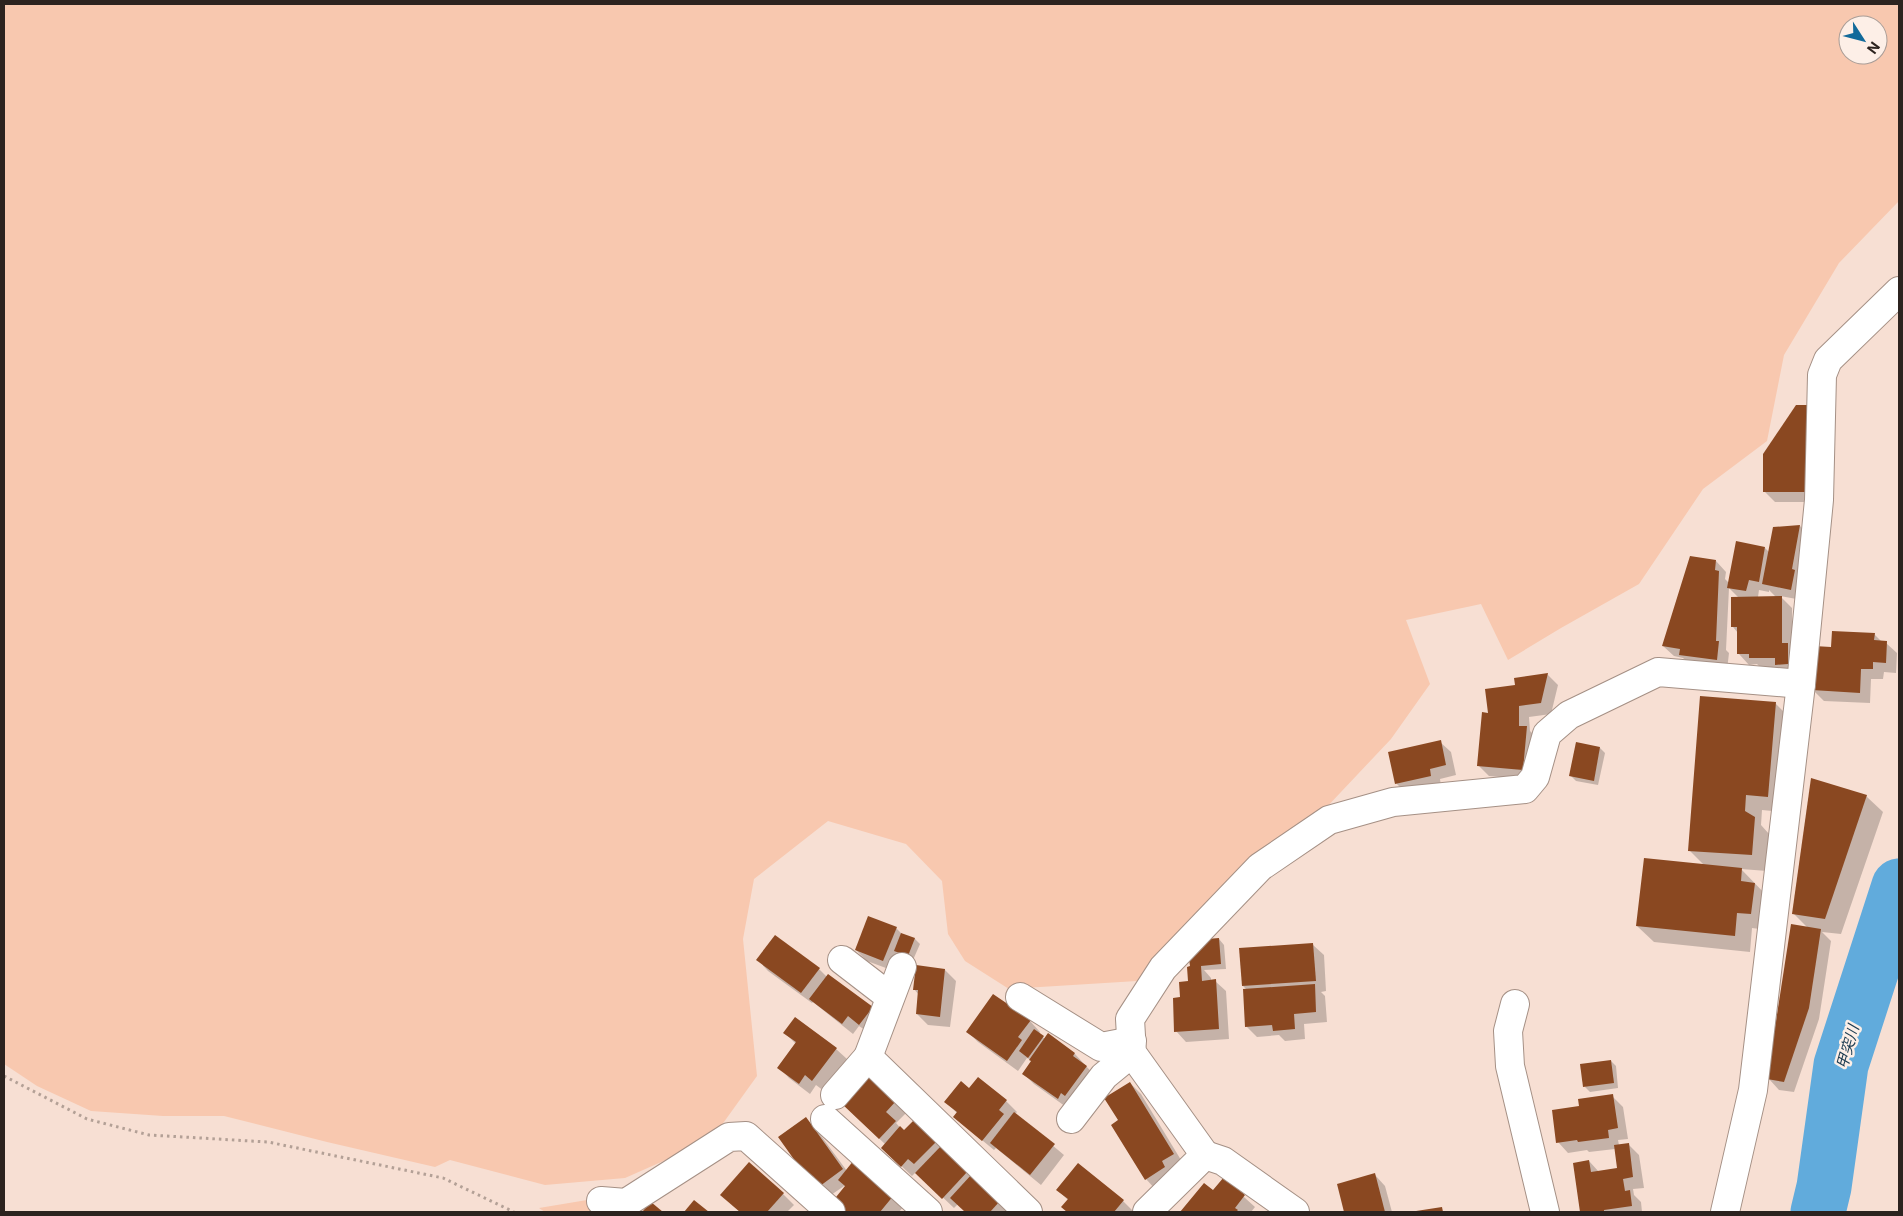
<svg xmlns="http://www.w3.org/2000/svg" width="1903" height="1216" viewBox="0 0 1903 1216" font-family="Inter,'Noto Sans JP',sans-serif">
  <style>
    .green { fill: #f8c8af; fill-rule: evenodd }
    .shadow { fill: #0003; fill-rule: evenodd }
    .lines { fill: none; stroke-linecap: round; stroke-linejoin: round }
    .river { stroke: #61abdc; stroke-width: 55 }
    .building { fill: #8a4821 }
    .minor-casing { stroke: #a59085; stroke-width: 30 }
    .path { stroke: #b3a096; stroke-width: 3; stroke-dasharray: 2.5 4; stroke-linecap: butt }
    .minor { stroke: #fff; stroke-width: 28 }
    .labels { text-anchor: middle; stroke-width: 5; stroke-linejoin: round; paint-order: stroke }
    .water-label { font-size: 15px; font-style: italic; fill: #1a3a50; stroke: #fdefe7 }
  </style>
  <rect width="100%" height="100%" fill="#f7dfd3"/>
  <g class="green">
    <path d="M4,4H1899V201L1839,263L1784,355L1767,441L1703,489L1639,584L1561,628L1508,660L1481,604L1406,620L1430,684L1391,739L1324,810L1137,981L1009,989L965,961L948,934L942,881L906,844L828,821L754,879L743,939L757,1076L711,1140L625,1178L545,1185L450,1160L435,1167L327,1142L224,1116H163L91,1111L37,1086L4,1064ZM1848,25H1878V55H1848Z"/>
    <path d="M617,1195L634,1212H545L539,1208Z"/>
  </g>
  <g class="shadow">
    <path d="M1806,406L1817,417L1816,502H1775L1764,491Z"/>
    <path d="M1800,526L1811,537L1802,600L1780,596L1792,608V649L1799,655L1787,675L1781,668H1761L1757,664L1749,665L1739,654L1738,633L1733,627L1739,598L1729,588L1726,650L1729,653L1727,670L1691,665L1683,658L1674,656L1663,646L1716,561L1726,572L1725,579L1729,583L1765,548L1769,552L1774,528ZM1759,590L1769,592V590L1776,597H1758Z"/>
    <path d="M1874,634L1882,642L1886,643L1897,653L1896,673L1884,672L1883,679H1871L1870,703L1824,701L1813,690L1832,648Z"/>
    <path d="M1547,674L1558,685L1551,714L1529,717L1530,731L1537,738L1534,780L1489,776L1478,765L1490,715Z"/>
    <path d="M1775,703L1791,719L1784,812L1762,810L1761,825L1770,835L1767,871L1741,869L1771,900L1767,930L1752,928L1750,952L1654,942L1637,926L1705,866L1689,850Z"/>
    <path d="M1440,742L1451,752L1456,775L1440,779L1441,786L1407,794L1396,783Z"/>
    <path d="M1577,744L1600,748L1605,753L1598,785L1576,781L1571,776Z"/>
    <path d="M1866,796L1883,812L1841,934L1822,932L1831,941L1819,1019L1794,1092L1779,1090L1769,1079L1808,928L1794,914Z"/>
    <path d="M896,928L903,935L915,939L920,944L913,960L894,971L867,961L856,950Z"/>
    <path d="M1219,939L1224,945L1226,969L1204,970L1211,978V981H1215L1226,991L1229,1039L1186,1042L1176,1031L1181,998L1189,982L1191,968Z"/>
    <path d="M1313,945L1324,955L1326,991L1321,992L1325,996L1327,1022L1304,1024L1305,1039L1285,1041L1279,1035L1257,1037L1246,1026L1247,990L1243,986Z"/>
    <path d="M758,960L819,969L827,977L872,1008L871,1034L859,1026L853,1034L813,1002L812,1003L768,971Z"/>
    <path d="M945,970L956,981L950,1027L928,1025L917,1014L919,995L914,989Z"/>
    <path d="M1030,1021L1040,1032L1039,1034L1045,1039L1075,1054L1097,1078L1069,1109L1034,1084L1024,1074L1033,1061L1027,1058L1018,1071L978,1042L968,1032Z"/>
    <path d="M785,1033L836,1049L847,1059L824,1091L816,1085L810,1094L789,1078L779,1067L796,1044Z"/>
    <path d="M1611,1061L1616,1066L1618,1088L1590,1092L1585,1087Z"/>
    <path d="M869,1076L906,1113L896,1123L904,1132L936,1142L1010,1212H966L958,1204L954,1208L916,1172L912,1176L893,1158L885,1144L853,1114Z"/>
    <path d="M1130,1083L1141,1094L1184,1165L1156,1190L1146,1179L1120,1121Z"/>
    <path d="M970,1090L1006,1101L1017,1112L1015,1114L1064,1155L1041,1185L996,1148L994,1150L954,1117L957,1113L946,1102Z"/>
    <path d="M1612,1096L1623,1107L1628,1139L1618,1140L1619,1145L1628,1144L1639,1155L1644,1188L1633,1189L1634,1195L1641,1202L1642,1212H1581L1574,1164L1589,1161L1599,1172L1618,1169L1615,1149L1589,1152L1587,1150L1568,1153L1558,1142L1580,1107Z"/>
    <path d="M806,1118L816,1129L847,1171L854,1162L904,1206L899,1212H845L834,1201L847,1184L831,1195L809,1179Z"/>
    <path d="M1375,1175L1385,1186L1392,1212H1346L1338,1185Z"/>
    <path d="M1224,1179L1255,1207L1251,1212H1182L1204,1185L1213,1192Z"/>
    <path d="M1058,1190L1123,1201L1134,1212H1068L1063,1207L1068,1200Z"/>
    <path d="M783,1194L794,1205L787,1212H740L732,1205Z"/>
  </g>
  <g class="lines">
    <path class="river" d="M1818,1212L1824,1187L1841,1065L1899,886"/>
  </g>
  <g class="building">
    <path d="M1796,405H1807L1806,492H1763V454Z"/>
    <path d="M1800,525L1792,569L1795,570L1791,590L1762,584L1773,527Z"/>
    <path d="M1736,541L1765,547L1759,582L1749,580L1746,591L1727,588Z"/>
    <path d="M1690,556L1716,560L1715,570L1719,571L1716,641H1719L1717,660L1679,655L1680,649L1662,646Z"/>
    <path d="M1782,596V643H1788V664L1775,665V658H1749V654H1737V627H1731V597Z"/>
    <path d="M1832,631L1875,633L1874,640L1887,641L1886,663L1873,662V669H1861L1860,693L1812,690L1814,646L1831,647Z"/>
    <path d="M1548,673L1541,703L1519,706V726H1527L1523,770L1477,766L1482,712L1488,713L1485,689L1515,685L1514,678Z"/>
    <path d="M1700,696L1776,702L1768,797L1746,795L1745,811L1755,817L1752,855L1688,851Z"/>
    <path d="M1441,740L1446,765L1430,769L1431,776L1395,784L1388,752Z"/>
    <path d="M1576,742L1600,747L1594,781L1569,776Z"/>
    <path d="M1811,778L1867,795L1825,919L1792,914Z"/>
    <path d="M1644,858L1742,868L1741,881L1755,883L1751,914L1737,913L1735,936L1636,926Z"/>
    <path d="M868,916L897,927L883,961L855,950Z"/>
    <path d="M1791,924L1821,929L1809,1008L1784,1082L1767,1079Z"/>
    <path d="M901,933L915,938L908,956L894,951Z"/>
    <path d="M775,935L820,968L801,993L756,960Z"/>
    <path d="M1219,938L1221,964L1201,966L1202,981L1216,979L1219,1029L1174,1032L1173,998L1180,997L1179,982L1188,981L1187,967L1190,966L1189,959L1207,939Z"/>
    <path d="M1313,943L1316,981L1242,986L1239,948Z"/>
    <path d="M916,965L945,969L940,1017L916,1014L918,990H913Z"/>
    <path d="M828,974L873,1007L859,1025L848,1016L842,1024L809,999Z"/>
    <path d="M1315,984L1316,1012L1294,1014L1295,1029L1273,1031L1272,1025L1245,1027L1243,989Z"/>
    <path d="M993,994L1031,1020L1018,1037L1022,1040L1007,1061L966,1032Z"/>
    <path d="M795,1017L837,1048L812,1081L805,1075L799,1084L777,1068L796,1042L783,1033Z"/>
    <path d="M1034,1029L1044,1036L1028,1058L1019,1051Z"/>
    <path d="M1048,1033L1075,1053L1073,1056L1087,1066L1065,1096L1061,1093L1058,1099L1022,1074L1031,1061L1029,1060Z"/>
    <path d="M1611,1060L1614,1083L1583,1087L1580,1064Z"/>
    <path d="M869,1075L896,1101L886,1112L896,1121L879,1139L841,1103Z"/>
    <path d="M978,1077L1007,1100L999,1110L1004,1114L982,1141L953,1117L957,1112L944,1102L961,1081L969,1088Z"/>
    <path d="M1130,1082L1174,1154L1162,1161L1165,1167L1145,1180L1111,1125L1118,1120L1104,1098Z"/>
    <path d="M1613,1094L1618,1128L1608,1130L1609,1138L1578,1142L1577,1140L1556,1143L1552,1110L1579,1106L1578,1099Z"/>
    <path d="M1014,1112L1055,1144L1030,1175L990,1143Z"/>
    <path d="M806,1117L843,1169L820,1186L813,1176L808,1179L778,1137Z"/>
    <path d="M914,1120L937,1141L914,1164L908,1159L901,1167L881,1148L900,1126L904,1130Z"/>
    <path d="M1629,1143L1633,1177L1623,1179L1625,1191L1630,1190L1632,1206L1604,1210V1212H1580L1573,1163L1589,1160L1591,1172L1617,1168L1614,1145Z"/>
    <path d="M941,1146L968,1171L942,1199L915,1173Z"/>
    <path d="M854,1160L894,1195L880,1212H845L832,1202L845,1186L838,1180Z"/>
    <path d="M749,1162L784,1193L767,1212H740L720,1195Z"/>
    <path d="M1078,1163L1124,1200L1114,1212H1067L1061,1207L1068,1199L1056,1190Z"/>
    <path d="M1375,1173L1385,1212H1344L1337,1184Z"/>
    <path d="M972,1174L1000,1201L990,1212H965L950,1198Z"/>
    <path d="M1224,1177L1245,1195L1235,1208L1238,1210L1236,1212H1180L1204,1183L1213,1190Z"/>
    <path d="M694,1200L709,1212H684Z"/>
    <path d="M651,1202L663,1212H642Z"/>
    <path d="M1442,1207L1443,1212H1416V1211Z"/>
  </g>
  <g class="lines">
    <defs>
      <g id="minor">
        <path d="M842,960L890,997"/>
        <path d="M1020,997L1101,1047L1132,1041"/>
        <path d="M1515,1004L1508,1031L1510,1066L1545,1212"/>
        <path d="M868,1057L902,967"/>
        <path d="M835,1095L868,1057L1028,1212"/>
        <path d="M825,1119L928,1212"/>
        <path d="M1071,1119L1104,1076L1132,1053"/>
        <path d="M1205,1155L1223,1161L1295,1212"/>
        <path d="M601,1201L626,1203L729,1137L746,1136L831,1212"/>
        <path d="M1147,1212L1205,1155L1132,1053L1130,1019L1163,968L1260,867L1329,820L1393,802L1525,789L1535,777L1547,734L1569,715L1658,672L1801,684"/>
        <path d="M1725,1212L1753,1090L1801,684L1819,500L1822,375L1828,360L1899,291"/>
      </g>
    </defs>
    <use href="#minor" class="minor-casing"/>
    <path class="path" d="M4,1076L87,1119L149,1135L268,1142L443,1178L514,1212"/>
    <use href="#minor" class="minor"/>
  </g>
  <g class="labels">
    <g class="water-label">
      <text transform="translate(1848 1047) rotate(-74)" y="5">甲突川</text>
    </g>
  </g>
  <rect width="1903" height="1216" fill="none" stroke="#2c231f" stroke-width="10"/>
  <g transform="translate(1863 40) rotate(126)"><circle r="24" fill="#fdefe7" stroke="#a99d97"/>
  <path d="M0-4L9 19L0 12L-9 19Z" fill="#126a9a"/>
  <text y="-8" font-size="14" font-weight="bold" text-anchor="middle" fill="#2c231f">N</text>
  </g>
</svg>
